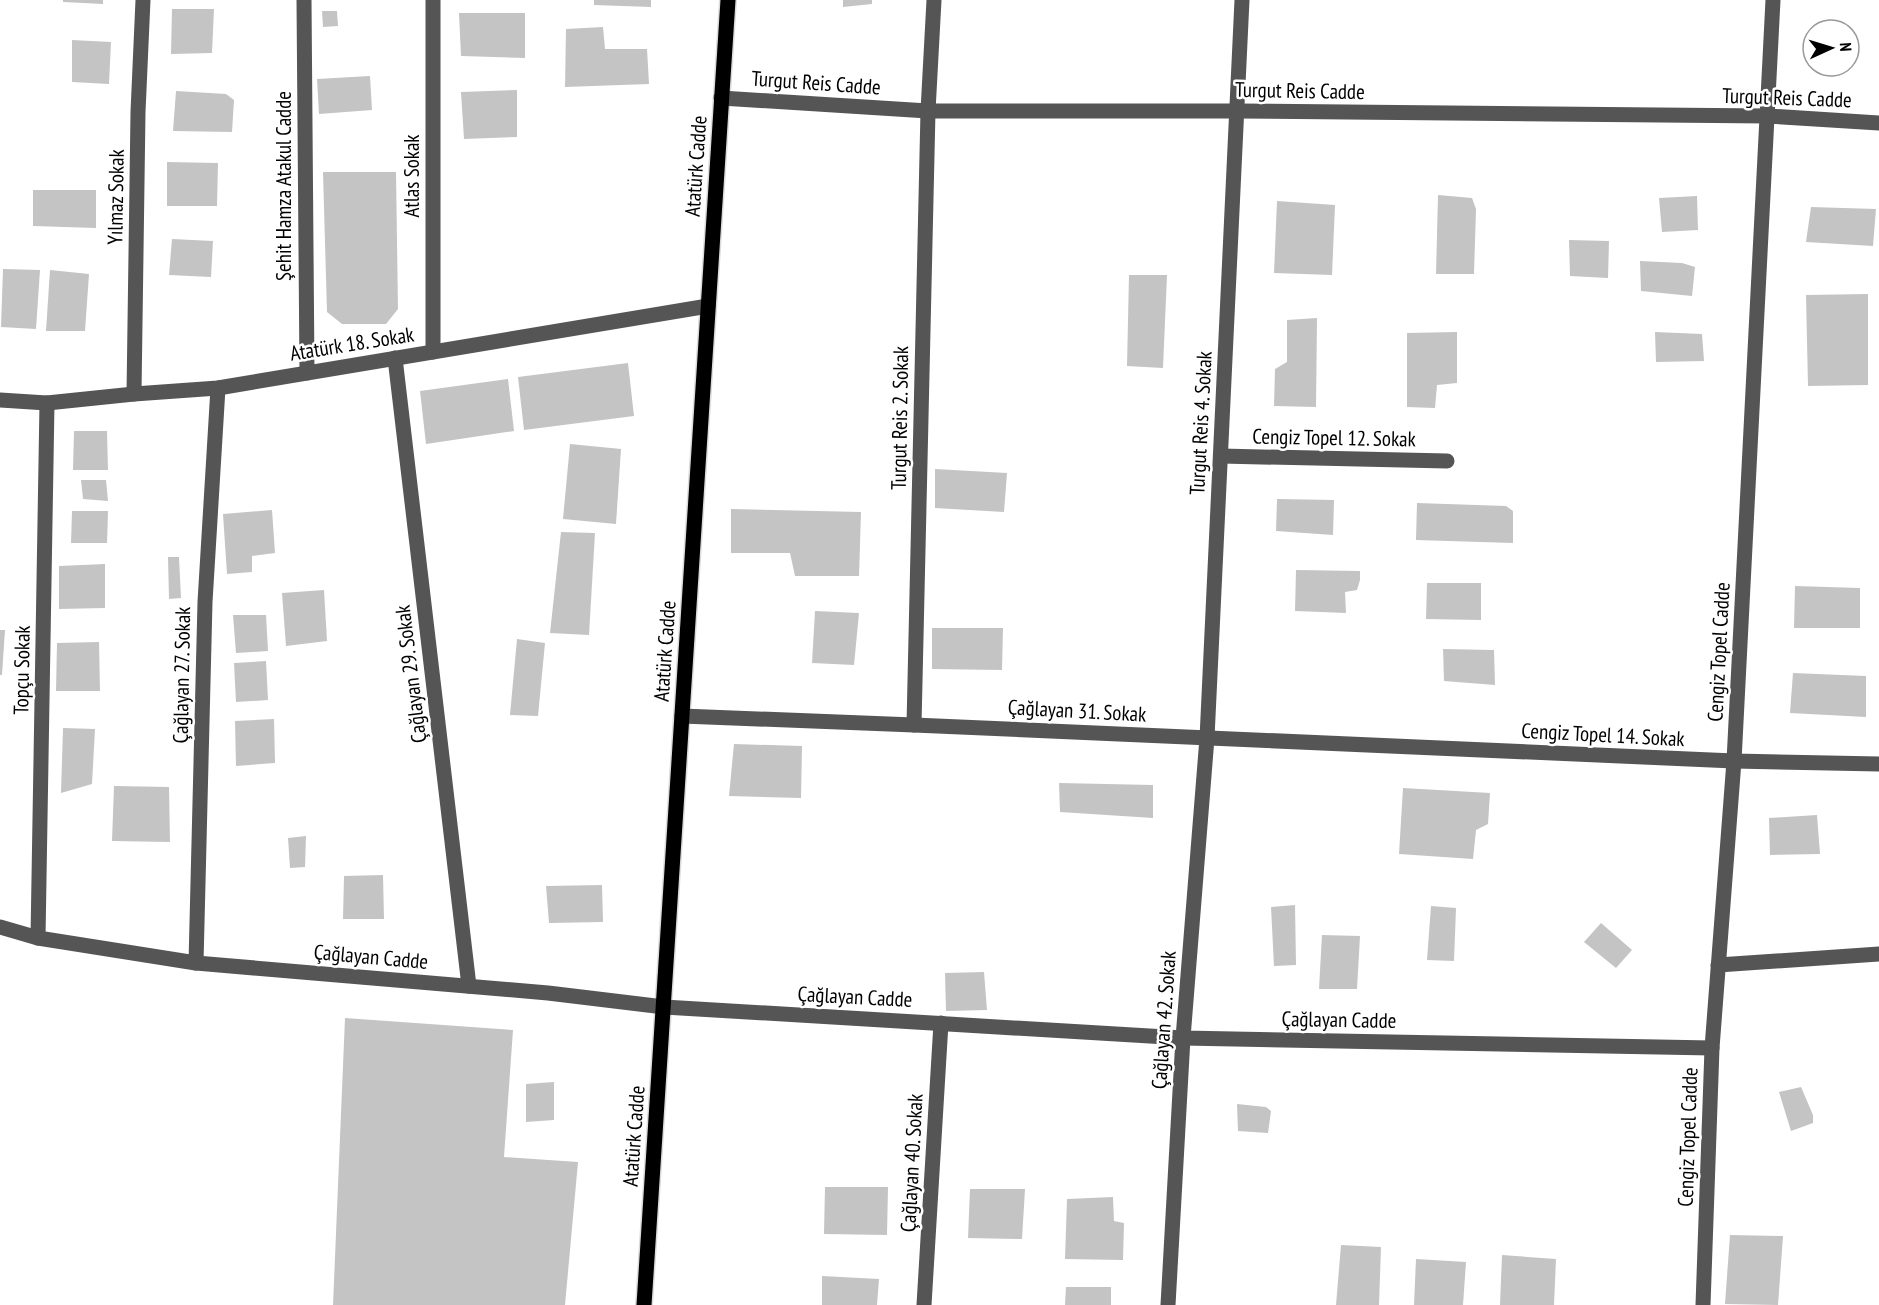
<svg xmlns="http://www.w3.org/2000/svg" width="1879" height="1305" viewBox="0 0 1879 1305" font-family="'PT Sans Narrow',sans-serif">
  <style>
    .building { fill: #c4c4c4 }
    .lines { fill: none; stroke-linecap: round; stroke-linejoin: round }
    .major-casing { stroke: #dbdbdb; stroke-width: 18 }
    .minor { stroke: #555; stroke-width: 15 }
    .major { stroke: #000; stroke-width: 15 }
    .labels { text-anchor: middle; stroke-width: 5; stroke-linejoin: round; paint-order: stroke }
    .street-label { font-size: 21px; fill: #000; stroke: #fff }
  </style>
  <rect width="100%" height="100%" fill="#fff"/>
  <g class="building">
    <path d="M63,0H103V4L63,2Z"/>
    <path d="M594,0H651V7L594,5Z"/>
    <path d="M843,0H872V4L843,7Z"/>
    <path d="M172,9H214L212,53L171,54Z"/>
    <path d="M322,11H337L338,26L323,27Z"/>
    <path d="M459,13H525V58L461,56Z"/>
    <path d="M603,27L605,49H647L649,84L565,87L566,29Z"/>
    <path d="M72,40L111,42L109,84L72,82Z"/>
    <path d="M370,76L372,110L319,114L317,79Z"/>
    <path d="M517,90V137L464,139L461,92Z"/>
    <path d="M176,91L226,94L234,100L232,132L173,131Z"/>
    <path d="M167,162L218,163L217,206H167Z"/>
    <path d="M323,172H396L398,309L386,324H342L327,312Z"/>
    <path d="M33,190H96V228L33,226Z"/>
    <path d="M1438,195L1472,198L1476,209L1474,274H1436Z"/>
    <path d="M1697,196L1698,230L1662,232L1659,198Z"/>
    <path d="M1277,201L1335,205L1332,275L1274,273Z"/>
    <path d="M1811,207L1876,209L1873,246L1806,242Z"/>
    <path d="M172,239L213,241L211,277L169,275Z"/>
    <path d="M1569,240L1609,241L1608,278L1570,276Z"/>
    <path d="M1640,261L1682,263L1695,267L1692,296L1641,291Z"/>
    <path d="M3,269L40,270L36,329L1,327Z"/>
    <path d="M50,270L89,274L85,331H46Z"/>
    <path d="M1129,275H1167L1163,368L1127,366Z"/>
    <path d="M1868,294V385L1808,386L1806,295Z"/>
    <path d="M1317,318L1316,407L1274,406L1275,369L1287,362V320Z"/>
    <path d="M1457,332V383L1437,385L1435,408L1407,407V333Z"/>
    <path d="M1655,332L1702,334L1704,361L1656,362Z"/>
    <path d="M628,363L634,416L524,430L518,377Z"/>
    <path d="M508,379L514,431L426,444L420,391Z"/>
    <path d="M74,431H107L108,470H73Z"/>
    <path d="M570,444L621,449L616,524L563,519Z"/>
    <path d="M935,469L1007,473L1004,512L935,508Z"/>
    <path d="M81,480H106L108,501L83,499Z"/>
    <path d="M1277,499L1334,500L1333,535L1276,531Z"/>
    <path d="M1417,503L1506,506L1513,511V543L1416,540Z"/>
    <path d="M731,509L861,512L859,576H795L790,553H731Z"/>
    <path d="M272,510L275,553L252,556V572L227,574L223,514Z"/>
    <path d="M72,511H108L107,543H71Z"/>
    <path d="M561,532L595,533L589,635L550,633Z"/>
    <path d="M168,557H179L181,598L169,599Z"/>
    <path d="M105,564V608L59,609V566Z"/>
    <path d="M1296,570L1360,571V580L1357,590L1345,592L1346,613L1295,611Z"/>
    <path d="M1427,583H1481V620L1426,619Z"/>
    <path d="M1795,586L1860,588V628H1794Z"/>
    <path d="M324,590L327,641L286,646L282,593Z"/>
    <path d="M815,611L859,613L854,665L812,663Z"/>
    <path d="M233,615H266L268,651L236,653Z"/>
    <path d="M932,628H1003L1002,670L932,669Z"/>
    <path d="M0,630H5L2,675H0Z"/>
    <path d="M517,639L545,643L538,716L510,715Z"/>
    <path d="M99,642L100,691H56L57,643Z"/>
    <path d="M1443,649L1494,650L1495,685L1444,681Z"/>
    <path d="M266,661L268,700L236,702L234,663Z"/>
    <path d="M1793,673L1866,676V717L1790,713Z"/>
    <path d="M274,719L275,763L236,766L235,721Z"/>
    <path d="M63,728L95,729L92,784L61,793Z"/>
    <path d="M734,744L802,746L801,798L729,796Z"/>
    <path d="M1059,783L1153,785V818L1060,812Z"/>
    <path d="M114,786L169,787L170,842L112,841Z"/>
    <path d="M1403,788L1490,793L1488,824L1476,830L1473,859L1399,854Z"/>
    <path d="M1817,815L1820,854L1770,855L1769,818Z"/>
    <path d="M306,836L305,867L290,868L288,838Z"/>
    <path d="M383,875L384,919H343L344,876Z"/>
    <path d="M602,885L603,922L549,923L546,886Z"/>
    <path d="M1295,905L1296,965L1274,966L1271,907Z"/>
    <path d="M1431,906L1456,908L1454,961L1427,960Z"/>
    <path d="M1601,923L1632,950L1616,968L1584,942Z"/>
    <path d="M1322,935L1360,936L1357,989H1319Z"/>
    <path d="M984,972L987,1010L946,1011L945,973Z"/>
    <path d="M345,1018L513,1030L504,1157L578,1162L565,1305H333Z"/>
    <path d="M554,1082V1120L526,1122V1084Z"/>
    <path d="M1801,1087L1813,1115V1123L1791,1131L1779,1092Z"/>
    <path d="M1237,1104L1266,1107L1271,1111L1268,1133L1238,1131Z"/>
    <path d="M825,1187H888L887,1235L824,1234Z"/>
    <path d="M970,1189H1025L1022,1239L968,1238Z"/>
    <path d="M1113,1197L1114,1221L1124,1223L1123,1260L1065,1259L1067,1199Z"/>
    <path d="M1730,1235L1783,1236L1778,1305L1725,1304Z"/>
    <path d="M1341,1245L1381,1247L1379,1305H1336Z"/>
    <path d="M1502,1255L1556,1259L1554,1305H1500Z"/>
    <path d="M1416,1259L1466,1262L1463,1305H1414Z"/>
    <path d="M822,1276L879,1279L877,1305H822Z"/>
    <path d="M1066,1287H1111V1305H1065Z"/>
  </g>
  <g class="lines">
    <defs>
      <path id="major" d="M644,1305L728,0"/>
    </defs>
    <use href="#major" class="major-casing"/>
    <g class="minor">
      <path d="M304,0L307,373"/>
      <path d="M721,98L928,111H1238L1768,116L1879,123"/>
      <path d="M433,352V0"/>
      <path d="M395,358L469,986"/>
      <path d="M134,394L138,112L143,0"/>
      <path d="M0,400L47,403L134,394L218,388L708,306"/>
      <path d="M1221,456L1447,461"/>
      <path d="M682,716L914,725L1734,761L1879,764"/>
      <path d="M914,725L928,111L934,0"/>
      <path d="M0,927L38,938L196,963L548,993L664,1007L1183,1038L1712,1048"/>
      <path d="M38,938L47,403"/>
      <path d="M196,963L205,602L218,388"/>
      <path d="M1718,965L1879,954"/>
      <path d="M924,1305L941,1023"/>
      <path d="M1168,1305L1183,1038L1207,738L1242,0"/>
      <path d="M1703,1305L1712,1048L1734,761L1773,0"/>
    </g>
    <use href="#major" class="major"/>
  </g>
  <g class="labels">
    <g class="street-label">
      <text transform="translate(816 83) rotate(4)" y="7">Turgut Reis Cadde</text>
      <text transform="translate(1300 91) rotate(1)" y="7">Turgut Reis Cadde</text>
      <text transform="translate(1787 98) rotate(2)" y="7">Turgut Reis Cadde</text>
      <text transform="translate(696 166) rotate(-86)" y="7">Atatürk Cadde</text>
      <text transform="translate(412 176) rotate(-90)" y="7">Atlas Sokak</text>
      <text transform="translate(284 186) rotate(-90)" y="7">Şehit Hamza Atakul Cadde</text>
      <text transform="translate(116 197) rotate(-89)" y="7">Yılmaz Sokak</text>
      <text transform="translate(352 344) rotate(-9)" y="7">Atatürk 18. Sokak</text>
      <text transform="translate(900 418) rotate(-89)" y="7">Turgut Reis 2. Sokak</text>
      <text transform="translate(1201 423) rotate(-87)" y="7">Turgut Reis 4. Sokak</text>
      <text transform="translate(1334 438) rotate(1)" y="7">Cengiz Topel 12. Sokak</text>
      <text transform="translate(665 651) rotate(-86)" y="7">Atatürk Cadde</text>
      <text transform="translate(1719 652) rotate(-87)" y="7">Cengiz Topel Cadde</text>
      <text transform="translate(22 670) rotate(-89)" y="7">Topçu Sokak</text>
      <text transform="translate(411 674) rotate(-97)" y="7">Çağlayan 29. Sokak</text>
      <text transform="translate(182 675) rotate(-89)" y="7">Çağlayan 27. Sokak</text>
      <text transform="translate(1077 711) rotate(3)" y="7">Çağlayan 31. Sokak</text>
      <text transform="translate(1603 735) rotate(3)" y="7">Cengiz Topel 14. Sokak</text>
      <text transform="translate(371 957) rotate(5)" y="7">Çağlayan Cadde</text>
      <text transform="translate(855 997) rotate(3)" y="7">Çağlayan Cadde</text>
      <text transform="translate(1164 1020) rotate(-86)" y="7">Çağlayan 42. Sokak</text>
      <text transform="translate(1339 1020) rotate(1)" y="7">Çağlayan Cadde</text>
      <text transform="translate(634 1136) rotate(-86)" y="7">Atatürk Cadde</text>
      <text transform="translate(1688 1137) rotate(-88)" y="7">Cengiz Topel Cadde</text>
      <text transform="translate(912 1163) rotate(-87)" y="7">Çağlayan 40. Sokak</text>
    </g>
  </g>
  <g transform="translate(1831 48) rotate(86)"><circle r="28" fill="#ffffff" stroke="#999999" stroke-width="1.5"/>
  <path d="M0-4.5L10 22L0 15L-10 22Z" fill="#000000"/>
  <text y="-9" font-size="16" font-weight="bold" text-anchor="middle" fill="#000000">N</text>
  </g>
</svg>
